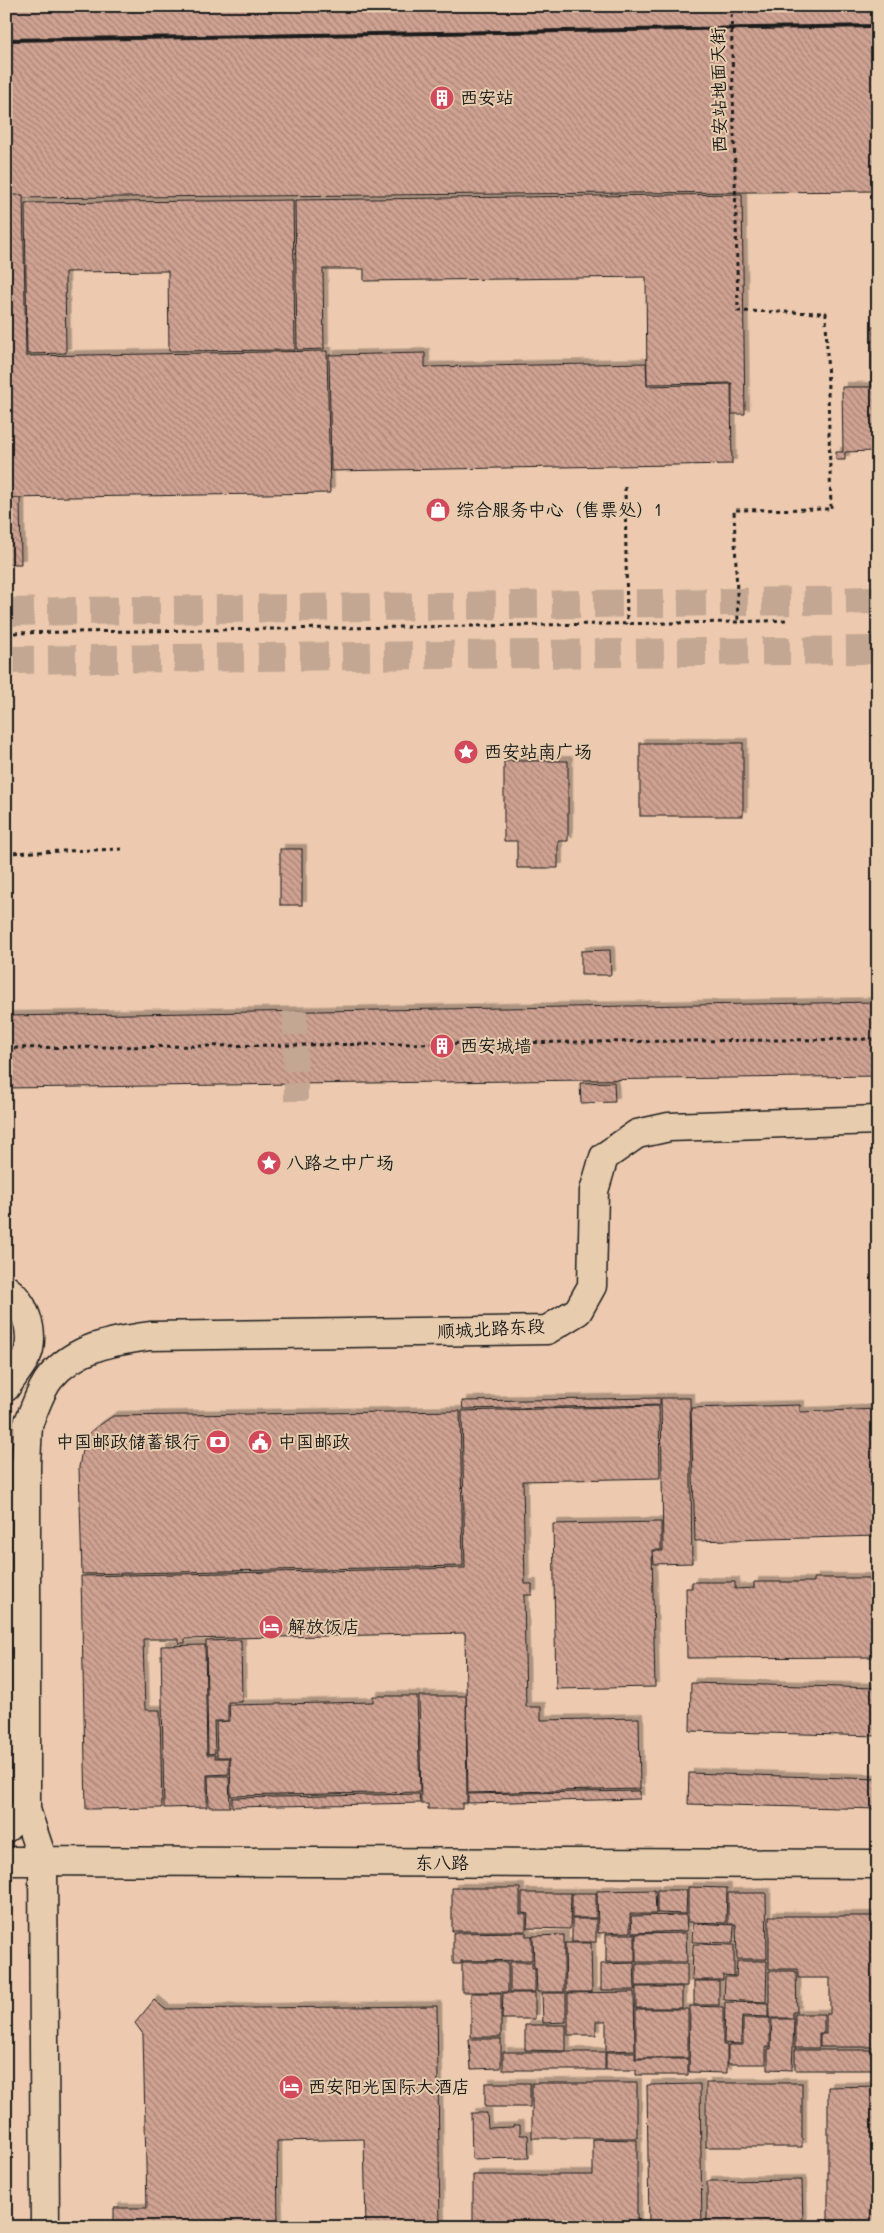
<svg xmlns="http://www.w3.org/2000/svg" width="884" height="2233" viewBox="0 0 884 2233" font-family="Mali,'LXGW WenKai TC',sans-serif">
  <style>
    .building { fill: url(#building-back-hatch); stroke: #1c1c1c; filter: url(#shadow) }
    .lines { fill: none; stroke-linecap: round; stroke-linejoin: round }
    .pedestrian-tunnel { stroke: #c3a792; stroke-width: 24; stroke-dasharray: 24 12; stroke-linecap: butt }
    .primary-tunnel { stroke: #c3a792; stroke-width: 28; stroke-dasharray: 28 14; stroke-linecap: butt }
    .minor-casing { stroke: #1c1c1c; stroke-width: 31 }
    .tertiary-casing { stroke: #1c1c1c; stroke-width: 31 }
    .secondary-casing { stroke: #1c1c1c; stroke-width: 31 }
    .path { stroke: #1c1c1c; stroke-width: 3; stroke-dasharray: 4 4; stroke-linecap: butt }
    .minor { stroke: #e7ccae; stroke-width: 28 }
    .tertiary { stroke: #e7ccae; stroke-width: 28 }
    .secondary { stroke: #e7ccae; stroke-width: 28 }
    .rail { stroke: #1c1c1c; stroke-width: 4 }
    .path-bridge { stroke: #1c1c1c; stroke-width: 3; stroke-dasharray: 4 4; stroke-linecap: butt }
    .labels { text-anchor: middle; stroke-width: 4; stroke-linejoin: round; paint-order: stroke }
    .street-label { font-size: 18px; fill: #1c1c1c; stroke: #e7ccae }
    .poi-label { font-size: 18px; fill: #1c1c1c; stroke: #e7ccae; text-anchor: start }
  </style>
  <defs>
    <pattern id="building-back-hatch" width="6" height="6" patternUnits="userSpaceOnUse" patternTransform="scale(1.25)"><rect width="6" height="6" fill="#cfa292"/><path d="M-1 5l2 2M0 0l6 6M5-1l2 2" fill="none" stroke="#a78376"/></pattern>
    <filter id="shadow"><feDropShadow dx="4.5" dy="-4.5" stdDeviation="0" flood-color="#0004"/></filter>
  </defs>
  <rect width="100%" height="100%" fill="#edcaaf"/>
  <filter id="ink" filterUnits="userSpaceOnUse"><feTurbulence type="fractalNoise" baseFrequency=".02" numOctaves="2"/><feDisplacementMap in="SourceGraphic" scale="10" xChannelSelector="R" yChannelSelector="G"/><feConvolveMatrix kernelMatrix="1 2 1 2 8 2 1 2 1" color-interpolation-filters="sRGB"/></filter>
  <g filter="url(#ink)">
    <g class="building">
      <path d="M6,6H878V191L6,198Z"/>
      <path d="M742,194L745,414H732V383L647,384L646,277L364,281V269H323L324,349L297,350L295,200Z"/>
      <path d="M6,195H23L26,356L327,351L330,493L6,498Z"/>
      <path d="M293,200L295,350L169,351L168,271L65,272L66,353L27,354L25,203Z"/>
      <path d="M872,327H878V469H874V451L845,452V460H836V452H843L842,387H872Z"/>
      <path d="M425,353V367L646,363L647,386L731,384L732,464L331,471L329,355Z"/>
      <path d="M6,498H20L21,564H6Z"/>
      <rect x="640" y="743" width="103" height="73"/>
      <path d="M504,761H568V841H558V868H517V841H504Z"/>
      <rect x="280" y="849" width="22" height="56"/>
      <path d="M610,950L611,975H581V951Z"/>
      <path d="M878,1002V1076L6,1088V1016Z"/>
      <path d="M614,1082L615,1102L581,1103L580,1083Z"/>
      <path d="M660,1398V1405L463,1409L462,1401Z"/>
      <path d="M661,1398H690L692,1563L654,1564L653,1551H663Z"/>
      <path d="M800,1405V1412L878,1409V1536L695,1541L691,1408Z"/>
      <path d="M659,1406L660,1478L523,1481L525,1584H532V1595H524L526,1707H541V1720L639,1718L640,1789L468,1793L465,1633L185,1639V1643H179V1639H143L145,1710H160L162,1808L86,1809L81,1576L465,1568L462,1411Z"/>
      <path d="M460,1411L463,1566L82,1574L79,1467L82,1450L91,1431L113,1416Z"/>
      <path d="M661,1522V1550H652L655,1687L556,1689L553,1524Z"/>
      <path d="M814,1578H870V1582H878V1657L687,1658L686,1588H692V1582H735V1589L754,1588V1582H814Z"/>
      <path d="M241,1640L242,1702H228V1721H214L215,1753L208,1754L206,1641Z"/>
      <path d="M205,1645L207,1755H215V1758H229V1774L207,1775V1807L164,1808L161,1646Z"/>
      <path d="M691,1683L878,1688V1736L690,1731Z"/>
      <path d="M373,1696H417L420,1792L231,1796L230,1757H217L216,1722L230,1721L229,1705L373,1702Z"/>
      <path d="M419,1696H466L467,1803H462V1809H428V1804H421Z"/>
      <path d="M689,1773L878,1779V1809L688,1804Z"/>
      <path d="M208,1776H229L230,1807H209Z"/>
      <path d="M640,1791V1799L468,1803V1794Z"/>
      <path d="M419,1794L420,1803L232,1807V1798Z"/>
      <path d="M688,1887L727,1888L726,1923L688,1922Z"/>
      <path d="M452,1888H520V1914H526V1931H452Z"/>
      <path d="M655,1890L656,1914H630V1932L598,1933L597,1891Z"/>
      <path d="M657,1890H687L686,1914L657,1913Z"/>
      <path d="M522,1893H571L570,1929L527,1928L528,1914L522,1913Z"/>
      <rect x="572" y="1893" width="24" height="25"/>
      <path d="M728,1893H766L767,1959H737L736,1924H728Z"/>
      <path d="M686,1915L687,1931L632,1933L631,1916Z"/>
      <path d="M769,1916H878V2047H820V2034H826V2014H830V1978H798V1969H769Z"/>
      <rect x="572" y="1919" width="24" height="23"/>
      <path d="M693,1923L734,1925L733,1943L692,1942Z"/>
      <path d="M526,1932V1936H532V1960L461,1961V1964H453V1933Z"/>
      <path d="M686,1933L687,1962H636V1934Z"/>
      <rect x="606" y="1934" width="29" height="28"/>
      <path d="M564,1935V1992H537L536,1968H534L533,1936Z"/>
      <path d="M565,1943H591L592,1992H566Z"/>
      <path d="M693,1944L734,1945V1976L723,1975V1980H692Z"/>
      <path d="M737,1961H767L766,2002L724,2000L725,1977H736Z"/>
      <rect x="462" y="1962" width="46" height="30"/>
      <path d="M510,1962H532V1969H535V1992H510Z"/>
      <path d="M634,1963L635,1990H601V1964Z"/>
      <rect x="636" y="1964" width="51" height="22"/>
      <path d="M769,1971H796L797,2012H793V2018H769Z"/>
      <rect x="694" y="1981" width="25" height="24"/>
      <rect x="636" y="1987" width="46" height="21"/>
      <path d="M634,1992L635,2050L606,2051V2021H596V2035H568V1993Z"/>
      <rect x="471" y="1993" width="30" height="44"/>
      <path d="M503,1993H535V2019H502Z"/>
      <path d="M542,1993H566V2022L543,2023Z"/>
      <path d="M154,2000L165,2009L437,2006L440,2227H366L364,2139L277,2141L278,2227H114V2208H147L143,2034L135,2023Z"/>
      <path d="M725,2002L768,2003V2017L742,2016L741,2044L724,2043Z"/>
      <path d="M690,2006L723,2007V2045H727V2073L689,2072Z"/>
      <rect x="636" y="2009" width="52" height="49"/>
      <path d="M795,2014H824V2033H819V2048H795Z"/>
      <path d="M743,2018H770V2047H766V2064H728V2045H743Z"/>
      <path d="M772,2019H794L792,2070L768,2069V2049H771Z"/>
      <path d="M525,2025H566V2051L525,2050Z"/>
      <path d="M469,2039H501V2068L471,2069Z"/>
      <rect x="795" y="2050" width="83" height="20"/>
      <rect x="503" y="2052" width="102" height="18"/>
      <path d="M606,2052H635V2059H688V2075H636V2070H606Z"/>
      <rect x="485" y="2083" width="45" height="24"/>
      <rect x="532" y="2083" width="105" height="55"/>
      <rect x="706" y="2083" width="96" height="64"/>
      <path d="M700,2084L702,2227H649L647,2085Z"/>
      <path d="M878,2086V2227H828V2087Z"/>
      <path d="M471,2113H487L488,2128L513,2127V2125H520V2135H528L529,2158L472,2159Z"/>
      <path d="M593,2139L637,2140V2227H473V2175H593Z"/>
      <path d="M802,2180L803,2227H707V2181Z"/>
    </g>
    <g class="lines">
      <path class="pedestrian-tunnel" d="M295,1011L296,1101"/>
      <g class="primary-tunnel">
        <path d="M6,612L878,600"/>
        <path d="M6,660L878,650"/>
      </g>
      <defs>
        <g id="minor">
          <path d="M28,1424L26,1465V1810L43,1861L45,2227"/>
          <path d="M6,1828L26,1810"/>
          <path d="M6,1861L878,1864"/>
        </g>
        <path id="tertiary" d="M28,1424C35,1409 40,1390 50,1378C75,1347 113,1341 150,1336L547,1330L578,1311L592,1286L594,1191L604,1157L637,1134L669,1127L878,1120"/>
        <path id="secondary" d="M6,1289C24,1301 33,1328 29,1349C27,1360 12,1377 6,1387"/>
      </defs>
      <use href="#minor" class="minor-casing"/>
      <use href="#tertiary" class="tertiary-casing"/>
      <use href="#secondary" class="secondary-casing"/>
      <g class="path">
        <path d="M735,174L738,311L826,313L831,509L734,510L738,622"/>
        <path d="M625,487L627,624"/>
        <path d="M6,633L738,622L788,620"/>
        <path d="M6,853L123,849"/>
        <path d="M6,1048L878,1039"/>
      </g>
      <use href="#minor" class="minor"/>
      <use href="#tertiary" class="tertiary"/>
      <use href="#secondary" class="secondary"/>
      <path class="rail" d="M6,40L878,26"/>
      <path class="path-bridge" d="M731,6L735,174"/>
    </g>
  </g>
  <defs>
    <symbol id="building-disc" viewBox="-11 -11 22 22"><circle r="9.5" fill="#d1495b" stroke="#e7ccae"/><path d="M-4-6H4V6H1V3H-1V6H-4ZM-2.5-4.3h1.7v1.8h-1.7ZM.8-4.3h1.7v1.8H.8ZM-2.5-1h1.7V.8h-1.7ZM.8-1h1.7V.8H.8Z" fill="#fff"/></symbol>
    <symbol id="shop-disc" viewBox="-11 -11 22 22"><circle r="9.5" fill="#d1495b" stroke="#e7ccae"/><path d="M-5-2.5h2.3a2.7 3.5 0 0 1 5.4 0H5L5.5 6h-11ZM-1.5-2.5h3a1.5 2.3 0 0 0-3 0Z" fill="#fff"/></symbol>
    <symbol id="sight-disc" viewBox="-11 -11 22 22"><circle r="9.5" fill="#d1495b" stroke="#e7ccae"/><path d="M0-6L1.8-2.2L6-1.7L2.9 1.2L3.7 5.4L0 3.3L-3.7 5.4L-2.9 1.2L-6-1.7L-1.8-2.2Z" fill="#fff"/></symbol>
    <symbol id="bank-disc" viewBox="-11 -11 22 22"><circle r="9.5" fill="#d1495b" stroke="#e7ccae"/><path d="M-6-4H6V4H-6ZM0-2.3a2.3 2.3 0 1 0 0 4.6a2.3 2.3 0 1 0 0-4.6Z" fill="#fff"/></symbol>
    <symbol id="civic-disc" viewBox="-11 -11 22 22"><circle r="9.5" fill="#d1495b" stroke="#e7ccae"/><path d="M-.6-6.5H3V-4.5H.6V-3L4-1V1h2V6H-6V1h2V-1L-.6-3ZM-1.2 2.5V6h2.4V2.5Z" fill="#fff"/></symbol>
    <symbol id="hotel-disc" viewBox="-11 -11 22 22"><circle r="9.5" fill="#d1495b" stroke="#e7ccae"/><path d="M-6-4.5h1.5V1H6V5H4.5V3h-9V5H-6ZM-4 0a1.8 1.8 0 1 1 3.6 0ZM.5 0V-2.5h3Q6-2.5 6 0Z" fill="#fff"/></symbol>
  </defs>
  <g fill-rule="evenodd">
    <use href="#building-disc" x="428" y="84" width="28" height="28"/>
    <use href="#shop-disc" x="424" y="496" width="28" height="28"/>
    <use href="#sight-disc" x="452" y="738" width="28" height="28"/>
    <use href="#building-disc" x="428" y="1032" width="28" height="28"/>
    <use href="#sight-disc" x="255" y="1149" width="28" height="28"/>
    <use href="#bank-disc" x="204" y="1428" width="28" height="28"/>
    <use href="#civic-disc" x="246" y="1428" width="28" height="28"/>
    <use href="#hotel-disc" x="257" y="1613" width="28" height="28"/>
    <use href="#hotel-disc" x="277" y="2073" width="28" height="28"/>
  </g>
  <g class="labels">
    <g class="street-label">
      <text transform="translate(719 90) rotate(-91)" y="6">西安站地面天街</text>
      <text transform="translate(491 1329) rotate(-3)" y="6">顺城北路东段</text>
      <text x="442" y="1869">东八路</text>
    </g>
    <g class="poi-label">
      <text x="460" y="104">西安站</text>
      <text x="456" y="516">综合服务中心（售票处）1</text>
      <text x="484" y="758">西安站南广场</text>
      <text x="460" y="1052">西安城墙</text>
      <text x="286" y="1169">八路之中广场</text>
      <text x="200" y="1448" text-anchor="end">中国邮政储蓄银行</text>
      <text x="278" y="1448">中国邮政</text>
      <text x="288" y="1633">解放饭店</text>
      <text x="308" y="2093">西安阳光国际大酒店</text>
    </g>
  </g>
  <rect width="884" height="2233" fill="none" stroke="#e7ccae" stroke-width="25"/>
  <rect x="12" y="12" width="859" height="2208" fill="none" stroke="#1c1c1c" stroke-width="2" filter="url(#ink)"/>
</svg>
